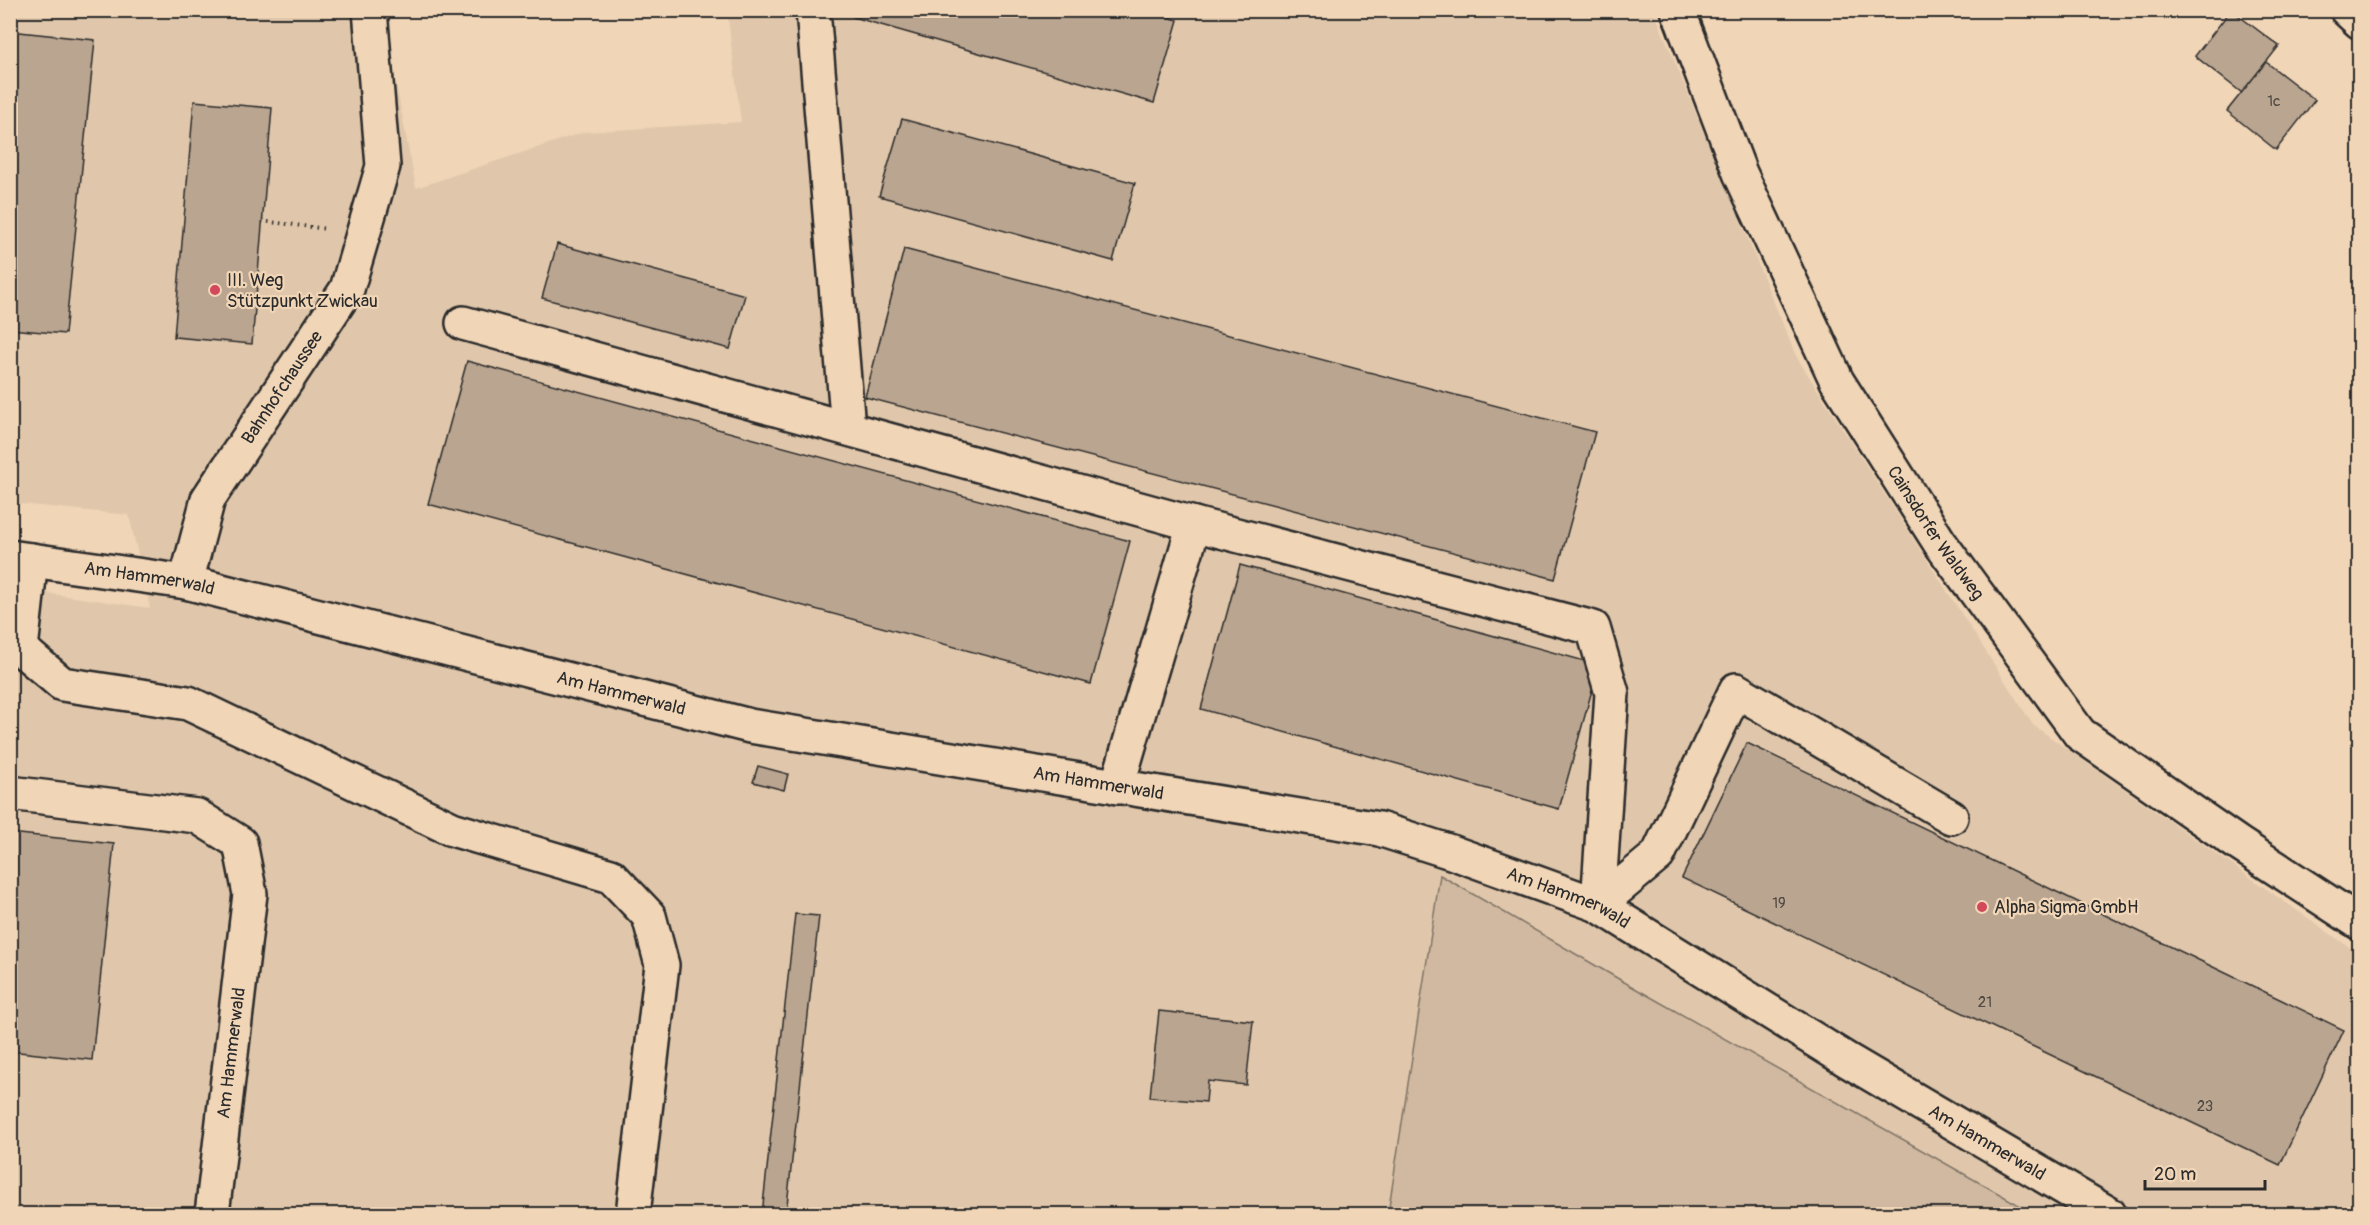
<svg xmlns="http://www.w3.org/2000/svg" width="2370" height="1225" viewBox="0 0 2370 1225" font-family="Pangolin,sans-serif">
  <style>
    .built { fill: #e0c7ab }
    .green { fill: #d0b9a0; stroke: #7e7266; stroke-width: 1.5 }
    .building { fill: #baa590; stroke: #2b2b2b; stroke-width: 1.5 }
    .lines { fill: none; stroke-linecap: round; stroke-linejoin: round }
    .minor-casing { stroke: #2b2b2b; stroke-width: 38 }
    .major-casing { stroke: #2b2b2b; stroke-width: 38 }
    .path { stroke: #2b2b2b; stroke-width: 4; stroke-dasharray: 1.5 4.5; stroke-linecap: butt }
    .minor { stroke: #f0d5b7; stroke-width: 33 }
    .major { stroke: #f0d5b7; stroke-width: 33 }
    .poi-dot { fill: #d1495b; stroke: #f0d5b7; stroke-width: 2 }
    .labels { text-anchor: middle; stroke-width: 4.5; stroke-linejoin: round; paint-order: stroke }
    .number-label { font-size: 15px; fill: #4f4a44 }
    .poi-label { font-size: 18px; fill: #2b2b2b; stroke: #f0d5b7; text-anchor: start }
    .street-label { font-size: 18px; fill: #2b2b2b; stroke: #f0d5b7 }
  </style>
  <rect width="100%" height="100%" fill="#f0d5b7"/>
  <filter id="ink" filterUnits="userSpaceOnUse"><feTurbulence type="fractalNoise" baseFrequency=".0167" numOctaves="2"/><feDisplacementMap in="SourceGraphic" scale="12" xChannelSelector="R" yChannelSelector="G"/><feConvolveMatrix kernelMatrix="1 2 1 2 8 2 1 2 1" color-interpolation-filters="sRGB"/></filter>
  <g filter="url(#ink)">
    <path class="built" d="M10,11H382L416,188L584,132L741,122L727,11H1654L1796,356L2033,725L2359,954V1204L2245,1214H2035L1617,978L1440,875L1388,1214H11V588L150,608L129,515L11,503Z"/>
    <path class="green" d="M1440,875L1617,978L2035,1214H1388Z"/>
    <g class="building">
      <path d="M855,10H1144L1178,20L1154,103L853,17Z"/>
      <path d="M2231,10L2279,46L2242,93L2195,56Z"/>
      <path d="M10,31L95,40L65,334L10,329Z"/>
      <path d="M2266,62L2315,100L2276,150L2227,111Z"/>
      <path d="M194,101L272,108L252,344L174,337Z"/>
      <path d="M902,119L1135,183L1113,261L879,196Z"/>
      <path d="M557,244L745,295L730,349L542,298Z"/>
      <path d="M904,249L1595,432L1555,579L865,397Z"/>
      <path d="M467,361L1130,541L1091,684L428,504Z"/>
      <path d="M1240,565L1599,665L1559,809L1201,709Z"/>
      <path d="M1747,743L2344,1030L2280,1165L1682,878Z"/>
      <path d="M758,766L788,774L784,790L753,782Z"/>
      <path d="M10,833L114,844L92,1060L10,1051Z"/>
      <path d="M795,914L819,916L786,1214H762Z"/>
      <path d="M1159,1011L1253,1021L1246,1085L1208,1081L1206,1102L1150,1097Z"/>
    </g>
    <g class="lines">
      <defs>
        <g id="minor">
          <path d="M813,10L848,428"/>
          <path id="s1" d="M1678,10L1740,173L1837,381L1940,543L2080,734L2239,844L2360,923"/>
          <path d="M2347,10L2360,22"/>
          <path d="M463,323L1194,524L1593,628L1612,693L1598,905"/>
          <path d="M31,560L21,649L62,684L188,703L452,829L611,876L649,916L662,965L633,1214"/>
          <path id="s2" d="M186,582L208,499L347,289L383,166L370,10"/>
          <path d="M1117,787L1194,524"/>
          <path d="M10,793L197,816L240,843L250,894L212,1214"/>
          <path d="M1598,905L1658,855L1736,690L1951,817"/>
        </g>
        <g id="major">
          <path id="s3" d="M10,557L186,582L750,726L1379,829L1451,852L1598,905L1847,1060L2109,1214"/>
        </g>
      </defs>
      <use href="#minor" class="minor-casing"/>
      <use href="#major" class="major-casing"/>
      <path class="path" d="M262,221L327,229"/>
      <use href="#minor" class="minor"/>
      <use href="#major" class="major"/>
    </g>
  </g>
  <g class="poi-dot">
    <circle cx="215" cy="290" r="6"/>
    <circle cx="1982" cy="907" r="6"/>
  </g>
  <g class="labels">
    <g class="number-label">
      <text x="2274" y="106">1c</text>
      <text x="1779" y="908">19</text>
      <text x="1985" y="1007">21</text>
      <text x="2205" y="1111">23</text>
    </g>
    <g class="poi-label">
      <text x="227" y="286">III. Weg<tspan x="227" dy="21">Stützpunkt Zwickau</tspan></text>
      <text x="1994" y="913">Alpha Sigma GmbH</text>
    </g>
    <g class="street-label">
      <text dy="6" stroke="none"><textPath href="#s2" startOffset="220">Bahnhofchaussee</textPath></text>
      <text dy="6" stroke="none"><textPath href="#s1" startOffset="585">Cainsdorfer Waldweg</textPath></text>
      <text dy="6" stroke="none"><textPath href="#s3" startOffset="141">Am Hammerwald</textPath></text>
      <text dy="6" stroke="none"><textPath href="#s3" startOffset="627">Am Hammerwald</textPath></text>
      <text dy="6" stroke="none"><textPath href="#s3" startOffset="1113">Am Hammerwald</textPath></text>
      <text dy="6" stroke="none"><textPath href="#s3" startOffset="1599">Am Hammerwald</textPath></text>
      <text transform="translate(231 1053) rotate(-83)" y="6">Am Hammerwald</text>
      <text dy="6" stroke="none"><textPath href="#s3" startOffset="2085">Am Hammerwald</textPath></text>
    </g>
  </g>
  <rect width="2370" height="1225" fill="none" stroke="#f0d5b7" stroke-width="36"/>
  <rect x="18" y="18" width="2334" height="1189" fill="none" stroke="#2b2b2b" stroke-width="2" filter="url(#ink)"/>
  <path d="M2145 1180v9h120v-9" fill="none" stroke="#2b2b2b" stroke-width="3"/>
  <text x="2154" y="1180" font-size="18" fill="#2b2b2b" stroke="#f0d5b7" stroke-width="4.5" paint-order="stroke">20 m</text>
</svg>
